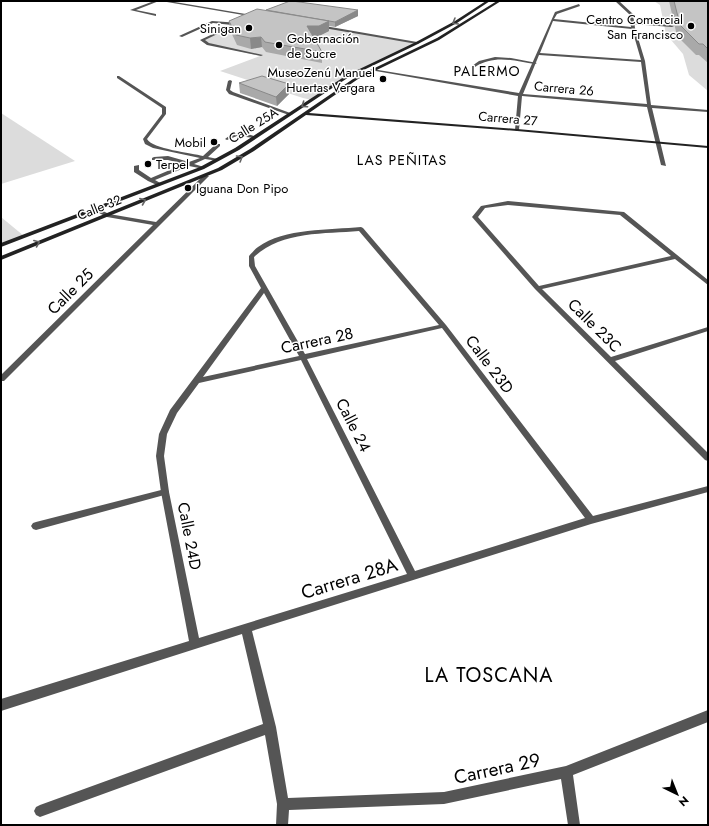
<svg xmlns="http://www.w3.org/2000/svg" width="709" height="826" viewBox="0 0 709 826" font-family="Jost,sans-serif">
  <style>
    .green { fill: #dcdcdc }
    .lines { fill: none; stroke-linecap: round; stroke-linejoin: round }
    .lane { fill: #555; fill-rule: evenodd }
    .street { fill: #555; fill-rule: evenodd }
    .secondary { fill: #222; fill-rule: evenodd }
    .wall { fill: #a9a9a9 }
    .shaded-wall { fill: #898989 }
    .building { fill: #c4c4c4; stroke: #898989 }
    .oneway { stroke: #646464 }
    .poi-dot { fill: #000; stroke: #fff; stroke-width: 1.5 }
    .labels { text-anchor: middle; stroke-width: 3; stroke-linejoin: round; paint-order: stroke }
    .far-poi-label { font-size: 13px; fill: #000; stroke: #fff; text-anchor: end }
    .far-street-label { font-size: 13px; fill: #000; stroke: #fff }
    .far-neighbourhood-label { font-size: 14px; letter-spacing: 1px; fill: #000; stroke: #fff }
    .street-label { font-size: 16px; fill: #000; stroke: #fff }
    .near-street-label { font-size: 19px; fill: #000; stroke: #fff }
    .near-neighbourhood-label { font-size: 20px; letter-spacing: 1px; fill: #000; stroke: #fff }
  </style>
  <rect width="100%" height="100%" fill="#fff"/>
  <g class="green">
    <path d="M654,1H708V91L689,75L683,54L666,34L660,5Z"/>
    <path d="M256,16L417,43L363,68L312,100L303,98L220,71L260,56L216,46L202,40Z"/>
    <path d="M1,113L75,161L1,184Z"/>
    <path d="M1,217L24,236L1,245Z"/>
  </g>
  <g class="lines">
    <g class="lane">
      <path d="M78,1H98L96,2Z"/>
      <path d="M154,1H159L136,10L156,14V16L130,10Z"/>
      <path d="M212,21L240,23L205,40L209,43L263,55L261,56L207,45L200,40L232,25L213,23L182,37L179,36Z"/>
      <path d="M632,22L672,25L674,26L672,27L631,24Z"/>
      <path d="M495,57L511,58L537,63L535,64C515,61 494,54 475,67L472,66L479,61Z"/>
      <path d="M117,76H119L166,107V114L147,139C152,149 192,153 203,156L216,144H220V146L208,157L218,159V161L205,159L194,164L204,167V169L189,166L155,180L162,184L159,186L148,181L134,172V166L139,165V170L151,178L184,164L168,160H152V158L154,157L168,156L189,162L200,158L153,148L145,144L143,139L162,114V108L117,78Z"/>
      <path d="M230,80L232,81L230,90L233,92L293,114L289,115L229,94L226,90L228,81Z"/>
      <path d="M237,133L248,134L257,137L255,138L237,136L227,140L225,139L229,136Z"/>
      <path d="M165,489L168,490L169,492L168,494L36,530L33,529L31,526L33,523L36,522Z"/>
    </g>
    <g class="street">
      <path d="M161,1H169L257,16L255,17Z"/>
      <path d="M615,1H619L633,14L635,28L645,61L651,105L708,110V112L652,108L666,166L661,165L647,107L522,96L519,130L517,131L515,130L518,96L370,70L372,69L519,93L555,12L579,4L580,6L557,14L554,19L631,27L629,14ZM553,21L632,29L641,60L540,53ZM539,55L641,62L647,104L523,94Z"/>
      <path d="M319,25L417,42L419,43L417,44L318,27Z"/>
      <path d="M204,175L209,176L4,381H1V375L153,225L107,217L93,210V208H97L109,214L156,222Z"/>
      <path d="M508,201L624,212L708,280V285L675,259L542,289L611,357L708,327V331L615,361L708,453V461L705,460L535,289L472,217L481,206ZM508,205L620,215L671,256L539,286L478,217L485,208Z"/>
      <path d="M361,227L363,228L446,325L593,516L708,486V492L591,524L252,631L276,727L288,798L444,792L566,766L708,710V722L573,775L580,825H568L561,779L444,804L289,810L288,825H276L277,804L265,735L40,817L36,815L34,811L36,807L40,805L263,724L242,634L1,711V699L189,641L161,492L156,456L159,434L170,410L261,288L249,266V256C252,253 255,249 258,247C284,228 330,230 361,227ZM359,231L439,325L305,354L255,266L254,257C281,231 325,234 359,231ZM264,293L299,356L203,377ZM442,328L585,518L415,571L307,359ZM301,360L407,574L199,638L169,492L164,456L167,434L177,413L199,383Z"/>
    </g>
    <g class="secondary">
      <path d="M486,1H490L457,23L418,44L349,77L239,150L204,169L1,247V243L200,167L235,148L347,75L416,42L455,21Z"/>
      <path d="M497,1H501L439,40L358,79L309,113L517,129L708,146V148L517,131L306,115L254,151L222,170L1,260V256L218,168L250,149L356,77L437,38Z"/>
    </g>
  </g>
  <g class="wall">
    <path d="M669,1H708V63L699,55H696L677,36Z"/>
    <path d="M358,10V16L335,27L329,26V31L319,36H313L322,52V63L266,52L262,47L251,49L237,45L230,30L229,21L266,11Z"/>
    <path d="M239,83L289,84V94L277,106L240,93Z"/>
  </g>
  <g class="shaded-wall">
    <path d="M358,10V16L335,27V22Z"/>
    <path d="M329,21V31L319,36L307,37V26Z"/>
    <path d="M261,37L262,47L251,49L250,38Z"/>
    <path d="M289,84V94L277,106L276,97Z"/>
  </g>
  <g class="building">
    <path d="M290,1H292L358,10L335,22L266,10Z"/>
    <path d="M674,1H708V49L703,44H699L680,25Z"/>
    <path d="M257,9L329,21L319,26H307L322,52L265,42L261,37L250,38L236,35L229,21Z"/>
    <path d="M262,76L289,84L276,97L239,83Z"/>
  </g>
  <defs><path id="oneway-chevron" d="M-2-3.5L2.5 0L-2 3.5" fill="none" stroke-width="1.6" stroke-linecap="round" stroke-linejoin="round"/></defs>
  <g class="oneway">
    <use href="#oneway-chevron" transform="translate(455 22) rotate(150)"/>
    <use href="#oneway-chevron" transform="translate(304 105) rotate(146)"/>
    <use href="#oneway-chevron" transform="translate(240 158) rotate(-31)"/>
    <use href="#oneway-chevron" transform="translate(143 201) rotate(-22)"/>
    <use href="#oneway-chevron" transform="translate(37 243) rotate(-22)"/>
  </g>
  <g class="poi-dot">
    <circle cx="691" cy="26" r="4"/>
    <circle cx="249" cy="28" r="4"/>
    <circle cx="279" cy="45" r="4"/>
    <circle cx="383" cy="79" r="4"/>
    <circle cx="214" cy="142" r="4"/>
    <circle cx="148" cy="164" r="4"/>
    <circle cx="188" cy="188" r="4"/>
  </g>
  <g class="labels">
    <g class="far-poi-label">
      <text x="683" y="24">Centro Comercial<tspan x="683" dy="15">San Francisco</tspan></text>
      <text x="241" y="33">Sinigan</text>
      <text x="287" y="43" text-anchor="start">Gobernación<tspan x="287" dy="15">de Sucre</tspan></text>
      <text x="375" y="77">MuseoZenú Manuel<tspan x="375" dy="15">Huertas Vergara</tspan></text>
      <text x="206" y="147">Mobil</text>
      <text x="156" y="169" text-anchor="start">Terpel</text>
      <text x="196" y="193" text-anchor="start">Iguana Don Pipo</text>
    </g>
    <g class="far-street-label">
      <text transform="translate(564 88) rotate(5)" y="5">Carrera 26</text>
      <text transform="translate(508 118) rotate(5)" y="5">Carrera 27</text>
      <text transform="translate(253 125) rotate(-32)" y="5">Calle 25A</text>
      <text transform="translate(99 207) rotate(-22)" y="5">Calle 32</text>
    </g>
    <g class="far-neighbourhood-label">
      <text x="487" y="76">PALERMO</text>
      <text x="402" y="165">LAS PEÑITAS</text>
    </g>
    <g class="street-label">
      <text transform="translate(70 291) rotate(-45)" y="6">Calle 25</text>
      <text transform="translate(595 325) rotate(45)" y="6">Calle 23C</text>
      <text transform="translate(317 340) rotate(-12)" y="6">Carrera 28</text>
      <text transform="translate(490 364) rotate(53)" y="6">Calle 23D</text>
      <text transform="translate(354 425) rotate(63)" y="6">Calle 24</text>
      <text transform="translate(190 536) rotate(79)" y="6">Calle 24D</text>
    </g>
    <g class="near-street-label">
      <text transform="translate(349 578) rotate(-17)" y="7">Carrera 28A</text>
      <text transform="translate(497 768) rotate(-12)" y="7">Carrera 29</text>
    </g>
    <g class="near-neighbourhood-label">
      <text x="489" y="682">LA TOSCANA</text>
    </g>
  </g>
  <rect width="709" height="826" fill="none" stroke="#000000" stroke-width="4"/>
  <g transform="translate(677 794) rotate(137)" stroke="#ffffff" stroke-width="3" paint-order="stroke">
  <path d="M0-3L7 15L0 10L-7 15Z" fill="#000000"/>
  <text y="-6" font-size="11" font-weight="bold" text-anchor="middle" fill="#000000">N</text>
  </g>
</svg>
